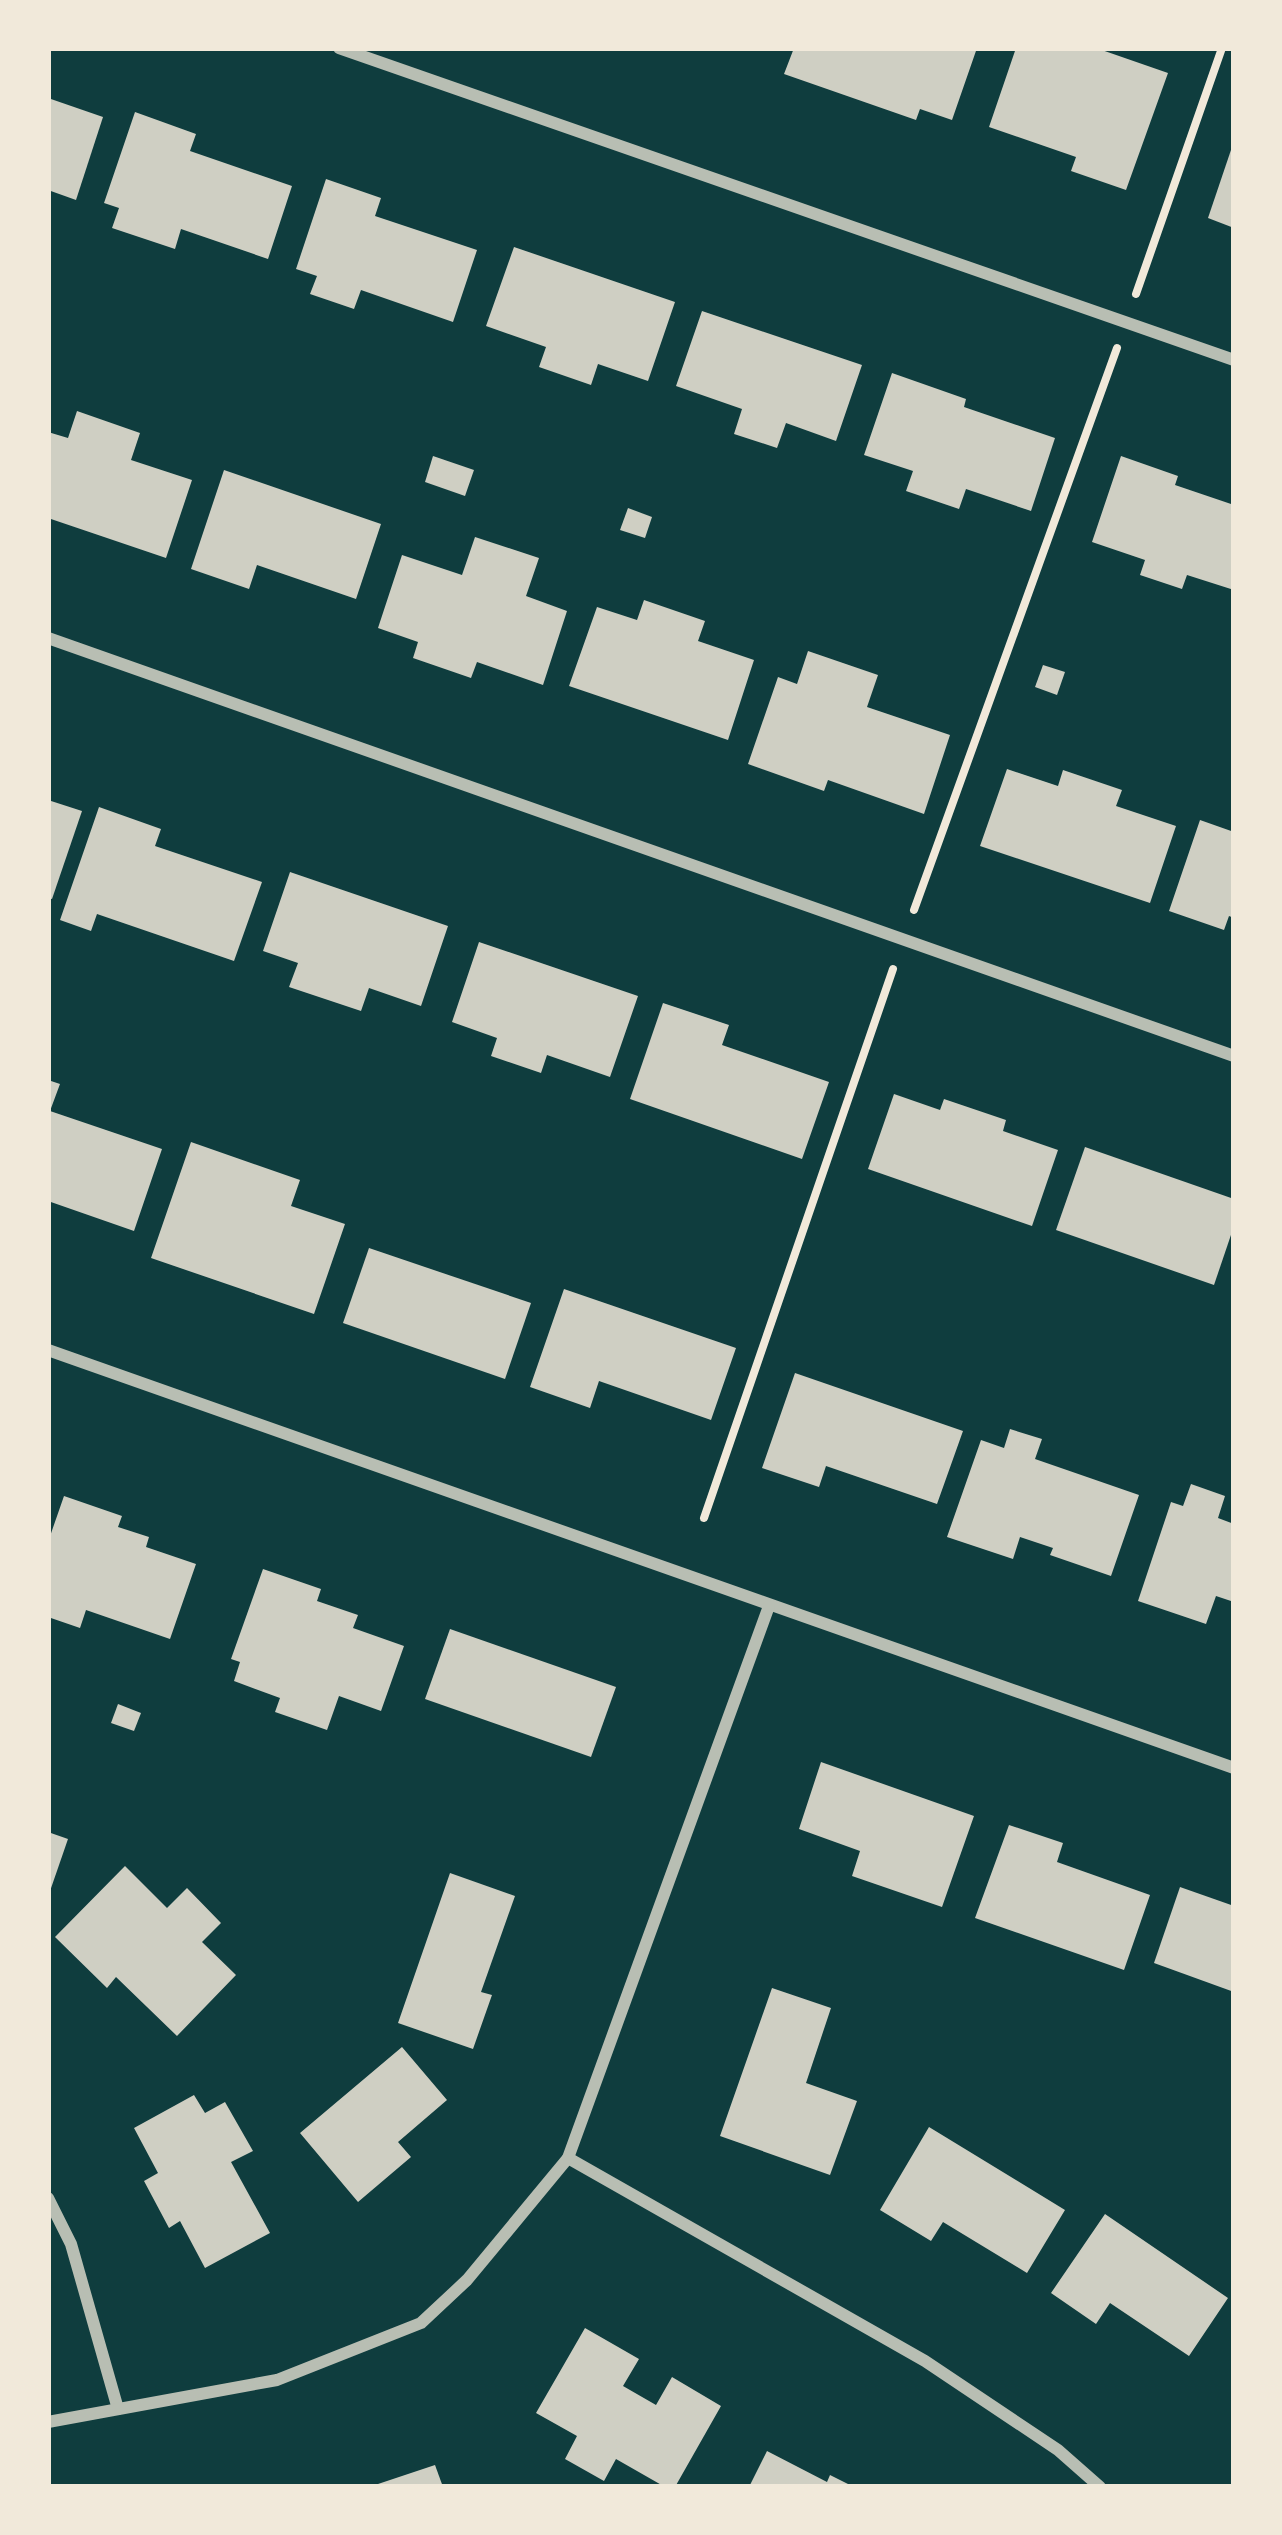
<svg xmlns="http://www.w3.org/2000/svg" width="1282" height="2535" viewBox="0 0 1282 2535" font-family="'Nunito Sans',sans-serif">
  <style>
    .building { fill: #cfcfc3 }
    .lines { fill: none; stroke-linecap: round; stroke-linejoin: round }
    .path { stroke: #f1e9da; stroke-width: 8 }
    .minor { stroke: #b8beb3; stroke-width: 12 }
  </style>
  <rect width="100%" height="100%" fill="#0f3d3e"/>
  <g class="building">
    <path d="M794,48H977L952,120L920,109L916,120L784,74Z"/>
    <path d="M1016,48H1096L1168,73L1126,190L1071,171L1076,157L989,127Z"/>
    <path d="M48,98L103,117L76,200L48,190Z"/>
    <path d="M135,112L196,134L190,151L292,186L268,259L181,229L175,249L112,228L119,208L104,203Z"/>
    <path d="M1233,144H1234V228L1208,218Z"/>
    <path d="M326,179L381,198L375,216L477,250L453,322L361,290L354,309L310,294L317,276L296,269Z"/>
    <path d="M514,247L675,302L648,381L598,364L591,385L539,367L546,347L486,326Z"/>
    <path d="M702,311L862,365L836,441L786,423L777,448L734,434L742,409L676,386Z"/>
    <path d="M892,373L966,399L964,407L1055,438L1031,511L966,489L959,509L906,491L913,471L864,455Z"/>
    <path d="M77,411L140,433L131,460L192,480L166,558L48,518V432L68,438Z"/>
    <path d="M433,456L474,470L465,496L425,482Z"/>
    <path d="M1121,456L1178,476L1175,485L1234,505V590L1187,575L1182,589L1140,575L1145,560L1092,542Z"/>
    <path d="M224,470L381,524L356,599L257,565L249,589L191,569Z"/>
    <path d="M628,508L652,517L645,538L620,530Z"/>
    <path d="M475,537L539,558L526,596L567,611L543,685L477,662L471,678L413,658L418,642L378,628L402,555L462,575Z"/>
    <path d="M644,600L705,621L698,641L754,660L728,740L569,686L597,607L637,620Z"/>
    <path d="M808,651L878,675L867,707L950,735L924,814L828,780L824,791L748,764L778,677L797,684Z"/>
    <path d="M1043,665L1065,672L1057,695L1035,687Z"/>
    <path d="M1007,769L1058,786L1063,770L1122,790L1116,806L1176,826L1150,903L980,846Z"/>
    <path d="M48,800L82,811L52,899L48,898Z"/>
    <path d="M99,807L161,829L155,846L262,882L234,961L97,914L91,931L60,920Z"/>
    <path d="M1200,820L1234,832V918L1229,916L1224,930L1169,911Z"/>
    <path d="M290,872L448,926L421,1006L369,988L361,1011L289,987L298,963L263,951Z"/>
    <path d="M479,942L638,996L610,1077L547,1055L541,1073L491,1056L497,1038L452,1022Z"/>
    <path d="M663,1003L729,1025L722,1045L829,1082L802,1159L630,1099Z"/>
    <path d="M48,1080L60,1084L50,1111L162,1149L134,1231L48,1201Z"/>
    <path d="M894,1094L940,1110L944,1099L1006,1120L1003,1131L1058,1150L1032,1226L868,1169Z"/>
    <path d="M191,1142L300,1180L291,1206L345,1224L314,1314L151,1258Z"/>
    <path d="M1085,1147L1234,1199V1226L1214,1285L1056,1230Z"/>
    <path d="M369,1248L531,1303L505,1379L343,1323Z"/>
    <path d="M564,1289L736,1348L711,1420L599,1381L590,1408L530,1387Z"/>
    <path d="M795,1373L963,1431L937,1504L826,1466L819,1487L762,1468Z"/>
    <path d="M1010,1429L1042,1439L1035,1459L1139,1495L1111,1576L1050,1555L1053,1548L1020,1537L1013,1559L947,1537L981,1440L1004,1448Z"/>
    <path d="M1191,1484L1225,1496L1218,1518L1234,1524V1602L1216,1596L1206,1624L1138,1601L1171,1502L1183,1506Z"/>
    <path d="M64,1496L122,1516L118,1527L149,1537L146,1547L196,1564L170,1639L86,1610L80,1628L48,1617V1542Z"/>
    <path d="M263,1569L321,1589L317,1601L358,1615L353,1628L404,1646L381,1711L339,1696L327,1730L275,1712L280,1698L234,1681L240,1662L231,1659Z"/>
    <path d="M450,1629L616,1687L591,1757L425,1699Z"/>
    <path d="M118,1704L141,1713L134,1731L111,1723Z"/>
    <path d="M821,1762L974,1816L942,1907L852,1876L860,1851L799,1829Z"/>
    <path d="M1009,1825L1063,1843L1057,1862L1150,1895L1124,1970L975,1918Z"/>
    <path d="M48,1832L68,1839L49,1894H48Z"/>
    <path d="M125,1866L167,1908L187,1888L221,1923L202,1942L236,1975L177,2036L116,1977L107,1988L55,1937Z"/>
    <path d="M450,1873L515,1896L481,1992L492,1995L473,2049L398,2023Z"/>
    <path d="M1180,1887L1234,1906V1992L1154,1963Z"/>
    <path d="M772,1988L831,2008L806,2083L857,2101L830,2175L720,2136Z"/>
    <path d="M402,2047L447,2100L398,2142L411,2157L358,2202L300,2133Z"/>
    <path d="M194,2095L205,2113L225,2102L253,2151L231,2162L270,2233L205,2268L180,2221L169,2228L144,2181L158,2173L134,2128Z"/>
    <path d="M929,2127L1065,2210L1027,2273L943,2222L931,2241L880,2210Z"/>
    <path d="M1105,2214L1228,2298L1189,2356L1110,2303L1096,2324L1051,2293Z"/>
    <path d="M585,2328L639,2359L623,2386L656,2405L672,2377L721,2406L675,2487H665L616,2459L604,2481L565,2459L577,2436L536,2413Z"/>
    <path d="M767,2451L827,2482L830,2475L854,2487H749Z"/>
    <path d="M435,2465L443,2487H372V2486Z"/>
  </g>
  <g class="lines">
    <g class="path">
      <path d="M1136,294L1222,48"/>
      <path d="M914,910L1117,348"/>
      <path d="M704,1518L893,969"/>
    </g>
    <g class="minor">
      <path d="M339,48L1234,360"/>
      <path d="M48,638L1234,1056"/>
      <path d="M48,1350L1234,1768"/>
      <path d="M568,2158L925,2361L1058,2450L1100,2487"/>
      <path d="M48,2198L71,2244L118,2409"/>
      <path d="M48,2422L277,2380L421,2323L467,2280L568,2158L769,1606"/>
    </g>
  </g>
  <rect width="1282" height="2535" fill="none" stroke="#f1e9da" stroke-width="102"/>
</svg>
